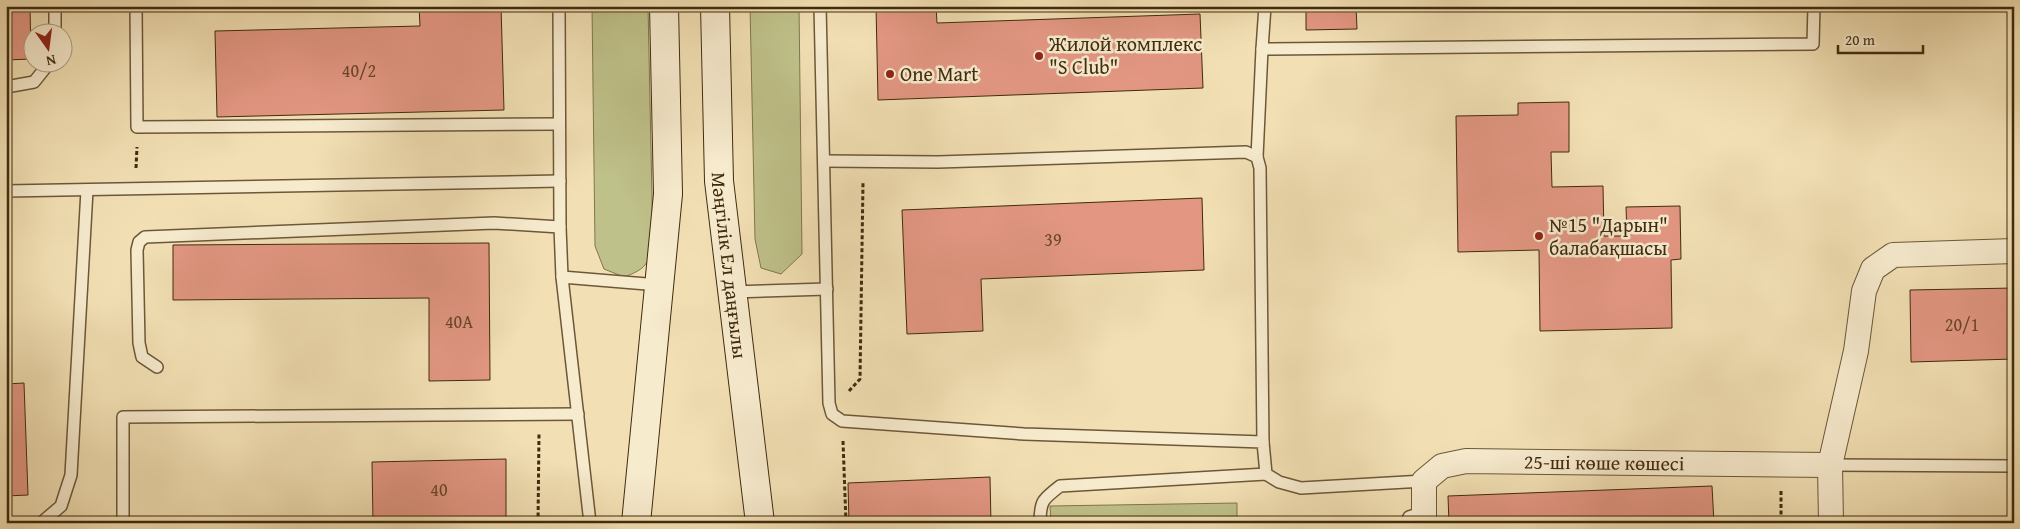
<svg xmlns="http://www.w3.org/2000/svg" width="2020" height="529" viewBox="0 0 2020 529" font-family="'Gentium Book Plus',serif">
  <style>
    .green { fill: #bfc18a; stroke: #80764c }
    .building { fill: #e39783; stroke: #402b0e }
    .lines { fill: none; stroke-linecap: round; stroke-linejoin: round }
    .service-casing { stroke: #6c5838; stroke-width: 14 }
    .minor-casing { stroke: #6c5838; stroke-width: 26 }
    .secondary-casing { stroke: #402b0e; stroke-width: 30 }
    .path { stroke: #402b0e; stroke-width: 3; stroke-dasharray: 4 2.5; stroke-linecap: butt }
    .service { stroke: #f7ebce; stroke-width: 11 }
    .minor { stroke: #f7ebce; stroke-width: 24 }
    .secondary { stroke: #f7ebce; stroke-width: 28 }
    .poi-dot { fill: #8f2418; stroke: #f7ebce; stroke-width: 2 }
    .labels { text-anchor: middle; stroke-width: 5; stroke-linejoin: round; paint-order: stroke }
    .number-label { font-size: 18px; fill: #69462b }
    .poi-label { font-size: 20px; fill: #402b0e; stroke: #f7ebce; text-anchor: start }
    .street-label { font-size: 20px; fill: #402b0e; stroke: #f7ebce }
  </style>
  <rect width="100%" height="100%" fill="#f2e0b4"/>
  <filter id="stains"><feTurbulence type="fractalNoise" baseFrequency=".004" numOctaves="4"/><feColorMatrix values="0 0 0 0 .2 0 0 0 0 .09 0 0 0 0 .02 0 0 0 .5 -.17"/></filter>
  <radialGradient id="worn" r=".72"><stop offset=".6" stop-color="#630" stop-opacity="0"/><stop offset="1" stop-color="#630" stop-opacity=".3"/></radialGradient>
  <g class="green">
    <path d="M592,6H648L653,246C648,266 643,270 624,277L604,269L595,246Z"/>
    <path d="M750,6H799L802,254L781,274L761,268L755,239Z"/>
    <path d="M1237,503V523H1051L1050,506Z"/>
  </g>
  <g class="building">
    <path d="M6,6H30L31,59L6,60Z"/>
    <path d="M419,6H501L504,110L217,117L215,31L420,26Z"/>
    <path d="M876,6H936L937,23L1200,14L1203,88L878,100Z"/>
    <path d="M1306,6H1356L1357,29L1306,30Z"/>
    <path d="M1569,102V152H1551L1552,187L1603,186L1604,236H1627L1626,207L1680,206L1681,259L1671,260L1672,328L1540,331L1539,250L1458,252L1456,116L1518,115V103Z"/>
    <path d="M1202,198L1204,270L981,279L983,331L907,334L902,210Z"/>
    <path d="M489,243L490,380L429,381V298L173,300V245Z"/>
    <path d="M2014,288V359L1911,362L1910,290Z"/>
    <path d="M24,383L28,495L6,496V384Z"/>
    <path d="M506,459V519L485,521V523H373L372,462Z"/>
    <path d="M990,477L991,523H849L848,483Z"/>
    <path d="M1712,486L1714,523H1449L1448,496Z"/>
  </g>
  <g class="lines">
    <defs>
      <g id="service">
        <path d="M136,6L137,127L559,124"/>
        <path d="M559,6L560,227L562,277"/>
        <path d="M820,6L829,403L832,414L842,421L1024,434L1263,442L1266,474L1279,482L1301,488L1424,481"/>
        <path d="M55,32V6"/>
        <path d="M1262,49L1265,6"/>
        <path d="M6,87L34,82L50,62"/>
        <path d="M1257,157L1262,49L1813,44L1814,6"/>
        <path d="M824,161L938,162L1246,152L1257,157L1260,168L1263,442"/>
        <path d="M6,191L560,181"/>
        <path d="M732,292L827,289"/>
        <path d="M157,367L142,357L139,343L137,250L139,242L145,237L494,223L560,227"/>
        <path d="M1830,465L2014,466"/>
        <path d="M41,523L61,506L71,475L87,190"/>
        <path d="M123,523V417L578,414"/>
        <path d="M590,523L562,277L659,285"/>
        <path d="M1040,523C1040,501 1043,499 1060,486L1266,474"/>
        <path d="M1407,523L1409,517L1424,512"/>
      </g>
      <g id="minor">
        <path id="s1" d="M1424,523V481L1442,466L1466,461L1830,465"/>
        <path d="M1831,523L1830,465L1856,351L1864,291L1873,269L1893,255L2014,251"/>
      </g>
      <g id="secondary">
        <path id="s2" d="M715,6L719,181L760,523"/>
        <path d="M636,523L668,194L664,6"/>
      </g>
    </defs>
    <use href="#service" class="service-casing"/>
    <use href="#minor" class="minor-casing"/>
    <use href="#secondary" class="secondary-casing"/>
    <g class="path">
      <path d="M136,168L137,147"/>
      <path d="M849,391L860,379L863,182"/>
      <path d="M843,441L846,523"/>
      <path d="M1781,491V523"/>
      <path d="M538,523L539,433"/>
    </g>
    <use href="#service" class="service"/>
    <use href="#minor" class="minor"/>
    <use href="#secondary" class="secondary"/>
  </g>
  <g class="poi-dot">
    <circle cx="1039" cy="56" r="5"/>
    <circle cx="890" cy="74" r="5"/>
    <circle cx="1539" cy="236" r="5"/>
  </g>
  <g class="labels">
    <g class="number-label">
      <text x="359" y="77">40/2</text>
      <text x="1053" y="246">39</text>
      <text x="459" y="328">40А</text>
      <text x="1962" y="331">20/1</text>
      <text x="439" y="496">40</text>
    </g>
    <g class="poi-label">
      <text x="1049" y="51">Жилой комплекс<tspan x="1049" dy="23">"S Club"</tspan></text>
      <text x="900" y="81">One Mart</text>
      <text x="1549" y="232">№15 "Дарын"<tspan x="1549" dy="23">балабақшасы</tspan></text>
    </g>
    <g class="street-label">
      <text dy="7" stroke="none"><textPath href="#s2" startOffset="260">Мәңгілік Ел даңғылы</textPath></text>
      <text dy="7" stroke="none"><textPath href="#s1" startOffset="228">25-ші көше көшесі</textPath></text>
    </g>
  </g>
  <rect width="2020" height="529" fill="none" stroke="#f2e0b4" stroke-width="25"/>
  <rect x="8" y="8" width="2005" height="514" fill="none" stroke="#402b0e" stroke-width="2.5"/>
  <rect x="12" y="12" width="1995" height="504" fill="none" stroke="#402b0e"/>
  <g transform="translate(48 48) rotate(166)"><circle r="24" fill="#f7ebce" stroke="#ae9e81"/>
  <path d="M0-4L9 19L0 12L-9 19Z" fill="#8f2418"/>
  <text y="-8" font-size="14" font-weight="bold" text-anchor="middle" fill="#402b0e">N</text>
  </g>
  <path d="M1838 45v8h85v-8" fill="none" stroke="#402b0e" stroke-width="2.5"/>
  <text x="1845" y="45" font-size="15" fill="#402b0e" stroke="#f7ebce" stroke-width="4" paint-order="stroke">20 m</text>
  <rect width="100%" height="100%" filter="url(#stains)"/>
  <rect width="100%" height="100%" fill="url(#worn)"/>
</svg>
